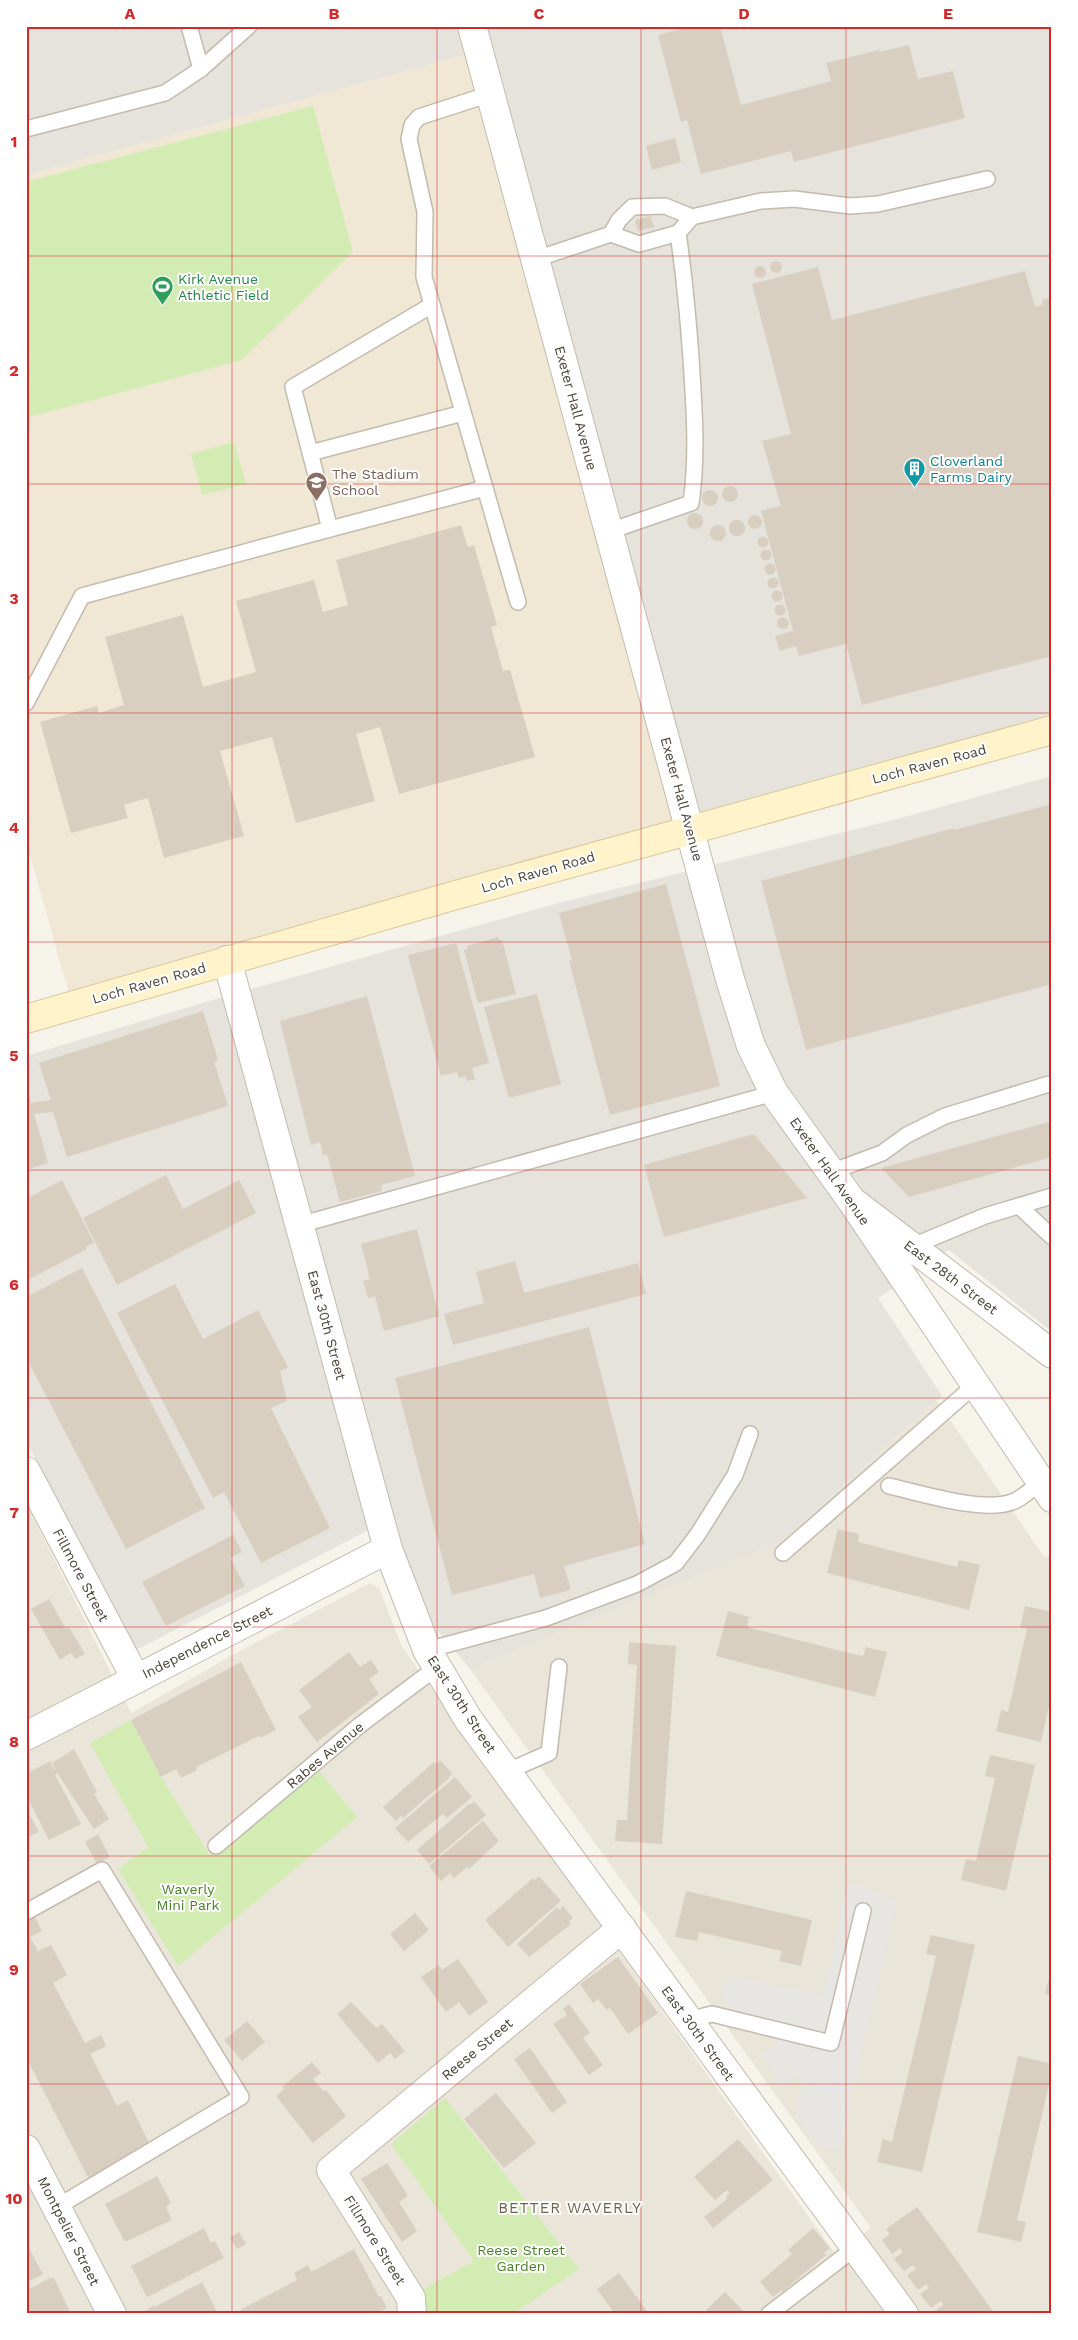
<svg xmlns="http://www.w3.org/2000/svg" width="1078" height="2340" viewBox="0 0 1078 2340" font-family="'Work Sans',sans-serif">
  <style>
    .residential { fill: #eae5d9 }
    .industrial { fill: #e6e2dc }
    .education { fill: #f0e8d5 }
    .green { fill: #d2ecb3 }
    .parking { fill: #e8e6e3 }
    .building { fill: #d9cfc0 }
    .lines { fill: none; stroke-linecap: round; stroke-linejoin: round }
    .service-casing { stroke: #c3bbad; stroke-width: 18 }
    .minor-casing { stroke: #c3bbad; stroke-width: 30 }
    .tertiary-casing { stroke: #c3bbad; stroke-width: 30 }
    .secondary-casing { stroke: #d8c899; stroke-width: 30 }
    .service { stroke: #fff; stroke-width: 15 }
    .minor { stroke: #fff; stroke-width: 28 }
    .tertiary { stroke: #fff; stroke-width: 28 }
    .secondary { stroke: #fff3cc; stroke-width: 28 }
    .grid { fill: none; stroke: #d62828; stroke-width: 1; stroke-opacity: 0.55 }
    .labels { text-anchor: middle; stroke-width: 4; stroke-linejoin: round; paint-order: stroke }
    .leisure-label { font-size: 14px; fill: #27864d; stroke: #fff; text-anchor: start }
    .street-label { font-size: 14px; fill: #4b4438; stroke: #fff }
    .culture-label { font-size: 14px; fill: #0d838f; stroke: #fff; text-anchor: start }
    .education-label { font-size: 14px; fill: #785e54; stroke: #fff; text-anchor: start }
    .park-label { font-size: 14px; fill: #498227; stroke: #fff }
    .neighbourhood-label { font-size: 15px; letter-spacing: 1px; fill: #6f624f; stroke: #fff }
    .neatline { fill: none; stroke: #d62828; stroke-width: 2 }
    .grid-label { font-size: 16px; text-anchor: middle; font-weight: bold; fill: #d62828 }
  </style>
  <rect width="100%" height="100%" fill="#f6f3eb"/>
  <path class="residential" d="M937,1401L1045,1558L1052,1554V2314H26V1503L131,1713L236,1653L370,1583L379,1588L402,1647L836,2255L871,2228L470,1669L782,1541Z"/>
  <g class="industrial">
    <path d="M26,26H1052V714L693,827L484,50L26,175Z"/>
    <path d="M1052,776V1332L949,1250L878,1298L942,1396L782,1541L470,1669L434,1626L409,1568L392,1518L136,1650L26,1441V1056L216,999L555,904L901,818Z"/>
  </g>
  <path class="education" d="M484,50L693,827L71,1001L26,841V175Z"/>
  <g class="green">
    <path d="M313,106L353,252L242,360L26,418V182Z"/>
    <path d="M234,442L246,484L202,495L191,454Z"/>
    <path d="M131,1720L161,1777L210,1856L317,1769L357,1817L178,1966L118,1869L148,1847L90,1743Z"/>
    <path d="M445,2098L579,2269L513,2314H425L419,2291L474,2261L391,2144Z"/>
  </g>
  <path class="parking" d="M847,1886H863L897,1901L839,2149L817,2144L796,2115L802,2083L801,2074L782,2086L761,2055L778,2041V2038L734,2029L722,1998L728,1975L823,1996Z"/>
  <g class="building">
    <path d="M691,26H720L741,105L831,81L826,63L879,50L880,52L909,45L918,79L953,71L965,118L794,162L791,151L701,174L687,120L681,122L658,35Z"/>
    <path d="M675,138L681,162L652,170L646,146Z"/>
    <path d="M651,216L654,227L638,231L635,220Z"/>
    <circle cx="776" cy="267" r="6"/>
    <circle cx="760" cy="272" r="6"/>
    <path d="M818,267L832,320L1025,271L1035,307L1043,305L1042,300L1052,297V656L862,705L846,644L799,656L796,646L780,651L775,636L793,631L761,511L781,506L762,441L791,434L752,284Z"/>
    <circle cx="730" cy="494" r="8"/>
    <circle cx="710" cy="498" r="8"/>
    <circle cx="695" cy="521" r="8"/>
    <circle cx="755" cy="522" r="7"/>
    <circle cx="737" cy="528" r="8"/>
    <circle cx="718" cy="533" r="8"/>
    <path d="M461,525L468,547L474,545L497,625L491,627L503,671L510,670L535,757L399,794L380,727L356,734L375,801L296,823L272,737L220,751L244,836L164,858L148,798L124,805L128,818L71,833L40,722L97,706L99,713L124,705L105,637L183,615L203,687L256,672L236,601L314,580L323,612L348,605L336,560Z"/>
    <circle cx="763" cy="542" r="5.5"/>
    <circle cx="766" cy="555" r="5.5"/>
    <circle cx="770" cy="569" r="5.5"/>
    <circle cx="773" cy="583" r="5.5"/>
    <circle cx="777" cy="596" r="5.5"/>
    <circle cx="780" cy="610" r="5.5"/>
    <circle cx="783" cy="623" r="6"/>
    <path d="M1052,804V984L806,1050L761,881L954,828V830Z"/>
    <path d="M666,884L720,1086L610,1115L569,961L572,960L559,913Z"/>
    <path d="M498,937L499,940H502L516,994L478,1003L464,950L468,949L467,946Z"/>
    <path d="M456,943L489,1063L472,1068L475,1079L467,1081L466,1076L459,1078L457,1072L441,1076L408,955Z"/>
    <path d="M537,994L561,1084L509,1098L484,1007Z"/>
    <path d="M367,996L415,1176L381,1185L382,1191L340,1202L327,1154L323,1155L320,1142L311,1145L280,1021Z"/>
    <path d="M203,1011L218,1060L214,1062L228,1106L67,1157L53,1112L34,1114L48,1163L26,1170V1086L31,1103L51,1100L39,1063Z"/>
    <path d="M1052,1121V1157L909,1197L881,1168Z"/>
    <path d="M754,1134L807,1198L664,1237L644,1165Z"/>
    <path d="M166,1175L183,1209L239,1180L256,1213L117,1285L83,1218Z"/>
    <path d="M62,1180L94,1243L85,1247L87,1249L26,1281V1199Z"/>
    <path d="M417,1229L439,1316L384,1331L375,1296L368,1298L363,1281L370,1279L361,1244Z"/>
    <path d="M515,1261L524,1293L638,1263L646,1294L453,1345L444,1314L484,1303L476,1272Z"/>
    <path d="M82,1268L205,1508L126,1549L26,1357V1297Z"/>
    <path d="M175,1284L203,1339L258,1310L288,1367L280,1371L287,1401L271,1408L330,1528L261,1563L224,1492L213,1498L117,1313Z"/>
    <path d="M589,1327L645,1544L564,1566L571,1590L540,1598L534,1574L452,1595L395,1378Z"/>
    <path d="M838,1529L859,1534L858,1542L909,1555L957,1567L959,1560L980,1565L969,1610L827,1573Z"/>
    <path d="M233,1535L242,1552L230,1558L245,1586L166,1626L142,1582Z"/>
    <path d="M49,1599L66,1629L69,1627L85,1654L75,1659L71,1653L60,1660L31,1609Z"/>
    <path d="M1025,1606L1052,1612V1692L1041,1742L996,1731L1001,1710L1008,1712L1027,1629L1020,1627Z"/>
    <path d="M728,1611L749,1617L747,1627L849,1653L863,1656L866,1647L887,1652L875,1697L716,1656Z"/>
    <path d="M629,1642L676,1646L662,1844L615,1841L617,1820H627L630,1770L637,1665L628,1664Z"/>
    <path d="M349,1652L360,1667L371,1660L379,1672L369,1679L379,1694L317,1742L298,1717L312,1707L299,1690Z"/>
    <path d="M241,1662L276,1730L260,1738L259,1736L196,1767L197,1770L181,1778L176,1769L161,1777L131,1720Z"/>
    <path d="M74,1749L97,1792L94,1794L109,1819L94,1829L56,1771L57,1774L55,1775L81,1824L49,1840L26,1795V1774L50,1761L54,1770L55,1769L52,1763Z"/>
    <path d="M990,1755L1035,1765L1006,1891L961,1880L966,1859L976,1861L995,1778L985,1776Z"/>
    <path d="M440,1760L452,1773L448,1779L403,1818L401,1816L396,1821L383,1807L434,1762L436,1764Z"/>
    <path d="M455,1777L472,1797L447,1818L443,1814L408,1842L395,1828Z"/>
    <path d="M474,1801L486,1815L429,1864L417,1850L469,1804L470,1805Z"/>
    <path d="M26,1808L39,1832L26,1838Z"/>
    <path d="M483,1821L499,1841L469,1869L467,1867L454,1878L450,1873L441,1881L429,1866Z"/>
    <path d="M98,1834L110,1857L97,1864L85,1842Z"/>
    <path d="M539,1876L561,1901L508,1947L485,1920L533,1878L535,1880Z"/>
    <path d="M686,1891L812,1920L801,1966L779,1961L782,1951L699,1932L697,1941L675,1937Z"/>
    <path d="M563,1906L573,1918L569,1922L571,1924L529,1957L517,1944L557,1907L559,1910Z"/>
    <path d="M415,1913L429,1930L404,1951L390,1934Z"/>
    <path d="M33,1914L42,1931L30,1937L38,1951L51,1945L67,1975L53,1983L85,2043L101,2035L106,2046L90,2054L117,2106L128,2100L151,2147L89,2179L26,2057V1917Z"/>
    <path d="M931,1935L975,1945L922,2172L877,2162L883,2139L892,2142L920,2025L936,1956L926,1954Z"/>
    <path d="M618,1957L658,2013L628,2034L610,2008L607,2010L598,1999L593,2003L580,1984Z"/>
    <path d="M458,1959L488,2002L469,2016L459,2002L446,2012L421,1977L439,1965L442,1970Z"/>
    <path d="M1051,1970H1052V1995L1045,1994Z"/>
    <path d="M351,2002L376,2028L382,2024L405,2051L395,2059L390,2053L378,2063L337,2014Z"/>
    <path d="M569,2004L590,2033L583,2038L603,2065L589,2075L553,2024L567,2015L563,2009Z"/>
    <path d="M247,2021L265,2042L242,2061L224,2040Z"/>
    <path d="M530,2048L567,2102L552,2113L514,2059Z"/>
    <path d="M1018,2056L1052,2064V2086L1049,2085L1017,2220L1026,2222L1021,2242L977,2232Z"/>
    <path d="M312,2062L321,2073L313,2079L324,2092L326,2090L346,2116L313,2143L276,2096L284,2089L282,2087Z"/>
    <path d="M496,2093L536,2143L504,2168L464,2119Z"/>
    <path d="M738,2139L773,2180L713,2228L704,2217L727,2199L726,2196L730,2193L727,2190L715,2200L694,2177Z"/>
    <path d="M387,2163L408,2196L399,2202L417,2231L402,2242L361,2179Z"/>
    <path d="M157,2176L171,2203L166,2207L172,2220L125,2242L105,2204Z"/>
    <path d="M917,2207L944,2243L995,2314H935L934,2312L943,2305L941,2301L931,2308L920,2294L929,2288L926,2284L918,2290L907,2275L916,2269L913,2265L904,2271L894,2259L903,2252L900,2248L892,2254L882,2240L890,2234L886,2229Z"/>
    <path d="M204,2228L211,2243L215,2241L224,2258L147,2297L131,2266Z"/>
    <path d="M813,2228L830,2248L824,2253L826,2255L782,2292L781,2290L773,2297L760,2282L792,2254L788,2250Z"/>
    <path d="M239,2232L246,2244L237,2249L230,2238Z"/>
    <path d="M354,2249L379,2297L381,2296L387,2308L375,2314H242L240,2310L297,2280L294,2273L308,2265L311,2272Z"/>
    <path d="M30,2250L43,2274L26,2283V2253Z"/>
    <path d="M619,2273L647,2311L643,2314H615L597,2289Z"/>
    <path d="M50,2278H54L71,2314H26V2291Z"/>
    <path d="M202,2282L218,2314H142L154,2305L155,2307Z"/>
    <path d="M725,2292L746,2314H710L706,2310Z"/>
  </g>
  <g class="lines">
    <defs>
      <g id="service">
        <path d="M189,26L201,69"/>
        <path d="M490,94L419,117L412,125L409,139L425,212L424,277L518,602"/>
        <path d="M26,129L165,93L201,69L249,26"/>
        <path d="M611,234L619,220L632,207L665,206L692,217"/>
        <path d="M536,259L611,234L639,244L664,237L678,233L692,217L761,201L794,199L850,206L878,204L987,179"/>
        <path d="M432,305L293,387L330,529L485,488"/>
        <path d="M310,453L463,413"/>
        <path d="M610,531L691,503C698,455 694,407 691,358C688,316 684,274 678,233"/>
        <path d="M26,703L82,596L330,529"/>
        <path d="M831,1172L882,1153L907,1135L945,1116L1049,1084"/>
        <path d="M1019,1206L1052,1237"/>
        <path d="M299,1225L774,1093"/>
        <path d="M910,1247L985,1216L1052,1196"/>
        <path d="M889,1486C920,1493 983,1513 1012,1502C1022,1499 1032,1488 1041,1482"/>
        <path d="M783,1553L975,1385"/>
        <path d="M427,1650L546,1618L637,1584L676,1563L698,1534L735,1475L750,1434"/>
        <path d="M508,1771L549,1753L559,1667"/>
        <path d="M216,1846L360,1725L436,1668"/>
        <path d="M26,1912L102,1870L241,2097L57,2207"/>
        <path d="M690,2022L700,2017L712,2014L831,2043L863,1911"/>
        <path d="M769,2314L855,2248"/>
      </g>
      <g id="minor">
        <path d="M227,960L388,1549L427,1650L468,1719L904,2314"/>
        <path d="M856,1204L1052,1354"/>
        <path d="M26,1471L136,1679"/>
        <path d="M26,1736L388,1549"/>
        <path d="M26,2149L112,2314"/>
        <path d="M412,2314L411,2298L331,2170L622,1928"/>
      </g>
      <path id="tertiary" d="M472,26L730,979L751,1046L774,1093L851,1200L1052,1498"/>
      <path id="secondary" d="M26,1019L449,897L1052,730"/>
    </defs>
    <use href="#service" class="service-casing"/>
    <use href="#minor" class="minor-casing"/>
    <use href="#tertiary" class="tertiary-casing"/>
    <use href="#secondary" class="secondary-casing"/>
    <use href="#service" class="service"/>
    <use href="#minor" class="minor"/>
    <use href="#tertiary" class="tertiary"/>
    <use href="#secondary" class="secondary"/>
  </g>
  <path class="grid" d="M232,26V2314M437,26V2314M641,26V2314M846,26V2314M26,256H1052M26,484H1052M26,713H1052M26,942H1052M26,1170H1052M26,1398H1052M26,1627H1052M26,1856H1052M26,2084H1052"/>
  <defs>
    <symbol id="stadium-pin" viewBox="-11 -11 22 30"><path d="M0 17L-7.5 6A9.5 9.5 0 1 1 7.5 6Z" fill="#2e9e5b" stroke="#fff"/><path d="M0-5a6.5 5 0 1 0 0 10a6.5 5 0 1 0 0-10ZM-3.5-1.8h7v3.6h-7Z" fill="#fff"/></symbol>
    <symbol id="building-pin" viewBox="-11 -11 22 30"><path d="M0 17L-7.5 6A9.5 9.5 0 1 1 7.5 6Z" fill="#0f9aa8" stroke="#fff"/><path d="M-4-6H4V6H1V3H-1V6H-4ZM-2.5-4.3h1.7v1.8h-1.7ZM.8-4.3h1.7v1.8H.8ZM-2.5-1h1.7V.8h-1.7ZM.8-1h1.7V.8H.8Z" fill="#fff"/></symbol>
    <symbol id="school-pin" viewBox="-11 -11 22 30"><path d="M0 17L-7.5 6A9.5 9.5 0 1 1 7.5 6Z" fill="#8d6e63" stroke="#fff"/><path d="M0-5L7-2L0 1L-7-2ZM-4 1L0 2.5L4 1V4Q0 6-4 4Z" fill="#fff"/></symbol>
  </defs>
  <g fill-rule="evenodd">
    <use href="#stadium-pin" x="150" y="274" width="25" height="34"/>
    <use href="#building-pin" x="902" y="456" width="25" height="34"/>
    <use href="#school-pin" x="304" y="470" width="25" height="34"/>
  </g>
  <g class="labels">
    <g class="leisure-label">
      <text x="178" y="284">Kirk Avenue<tspan x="178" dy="16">Athletic Field</tspan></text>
    </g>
    <g class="street-label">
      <text transform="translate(576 408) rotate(75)" y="5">Exeter Hall Avenue</text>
      <text transform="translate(929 764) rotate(-15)" y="5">Loch Raven Road</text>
      <text transform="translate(682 799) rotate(75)" y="5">Exeter Hall Avenue</text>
      <text transform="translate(538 872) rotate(-16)" y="5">Loch Raven Road</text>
      <text transform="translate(149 983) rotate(-16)" y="5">Loch Raven Road</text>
      <text transform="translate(830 1171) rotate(55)" y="5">Exeter Hall Avenue</text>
      <text transform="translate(951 1277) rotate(37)" y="5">East 28th Street</text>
      <text transform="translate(327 1325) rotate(75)" y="5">East 30th Street</text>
      <text transform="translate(81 1575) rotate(62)" y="5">Fillmore Street</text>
      <text transform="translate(207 1642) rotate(-27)" y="5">Independence Street</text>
      <text transform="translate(462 1704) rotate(57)" y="5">East 30th Street</text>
      <text transform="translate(325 1755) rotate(-40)" y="5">Rabes Avenue</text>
      <text transform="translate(698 2033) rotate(54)" y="5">East 30th Street</text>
      <text transform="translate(477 2049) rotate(-40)" y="5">Reese Street</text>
      <text transform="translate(69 2231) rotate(63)" y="5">Montpelier Street</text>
      <text transform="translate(375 2240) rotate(58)" y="5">Fillmore Street</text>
    </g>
    <g class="culture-label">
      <text x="930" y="466">Cloverland<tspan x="930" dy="16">Farms Dairy</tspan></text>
    </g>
    <g class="education-label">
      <text x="332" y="479">The Stadium<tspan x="332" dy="16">School</tspan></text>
    </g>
    <g class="park-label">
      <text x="188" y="1894">Waverly<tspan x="188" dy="16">Mini Park</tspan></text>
      <text x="521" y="2255">Reese Street<tspan x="521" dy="16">Garden</tspan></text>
    </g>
    <g class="neighbourhood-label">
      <text x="570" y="2213">BETTER WAVERLY</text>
    </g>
  </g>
  <rect width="1078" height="2340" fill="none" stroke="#ffffff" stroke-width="55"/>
  <rect x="28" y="28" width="1022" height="2284" class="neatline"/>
  <g class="grid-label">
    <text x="130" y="19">A</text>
    <text x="334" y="19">B</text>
    <text x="539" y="19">C</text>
    <text x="744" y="19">D</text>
    <text x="948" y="19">E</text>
    <text x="14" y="147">1</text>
    <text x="14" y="376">2</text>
    <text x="14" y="604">3</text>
    <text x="14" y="833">4</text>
    <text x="14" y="1061">5</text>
    <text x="14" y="1290">6</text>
    <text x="14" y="1518">7</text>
    <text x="14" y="1747">8</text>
    <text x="14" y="1975">9</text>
    <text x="14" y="2204">10</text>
  </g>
</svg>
